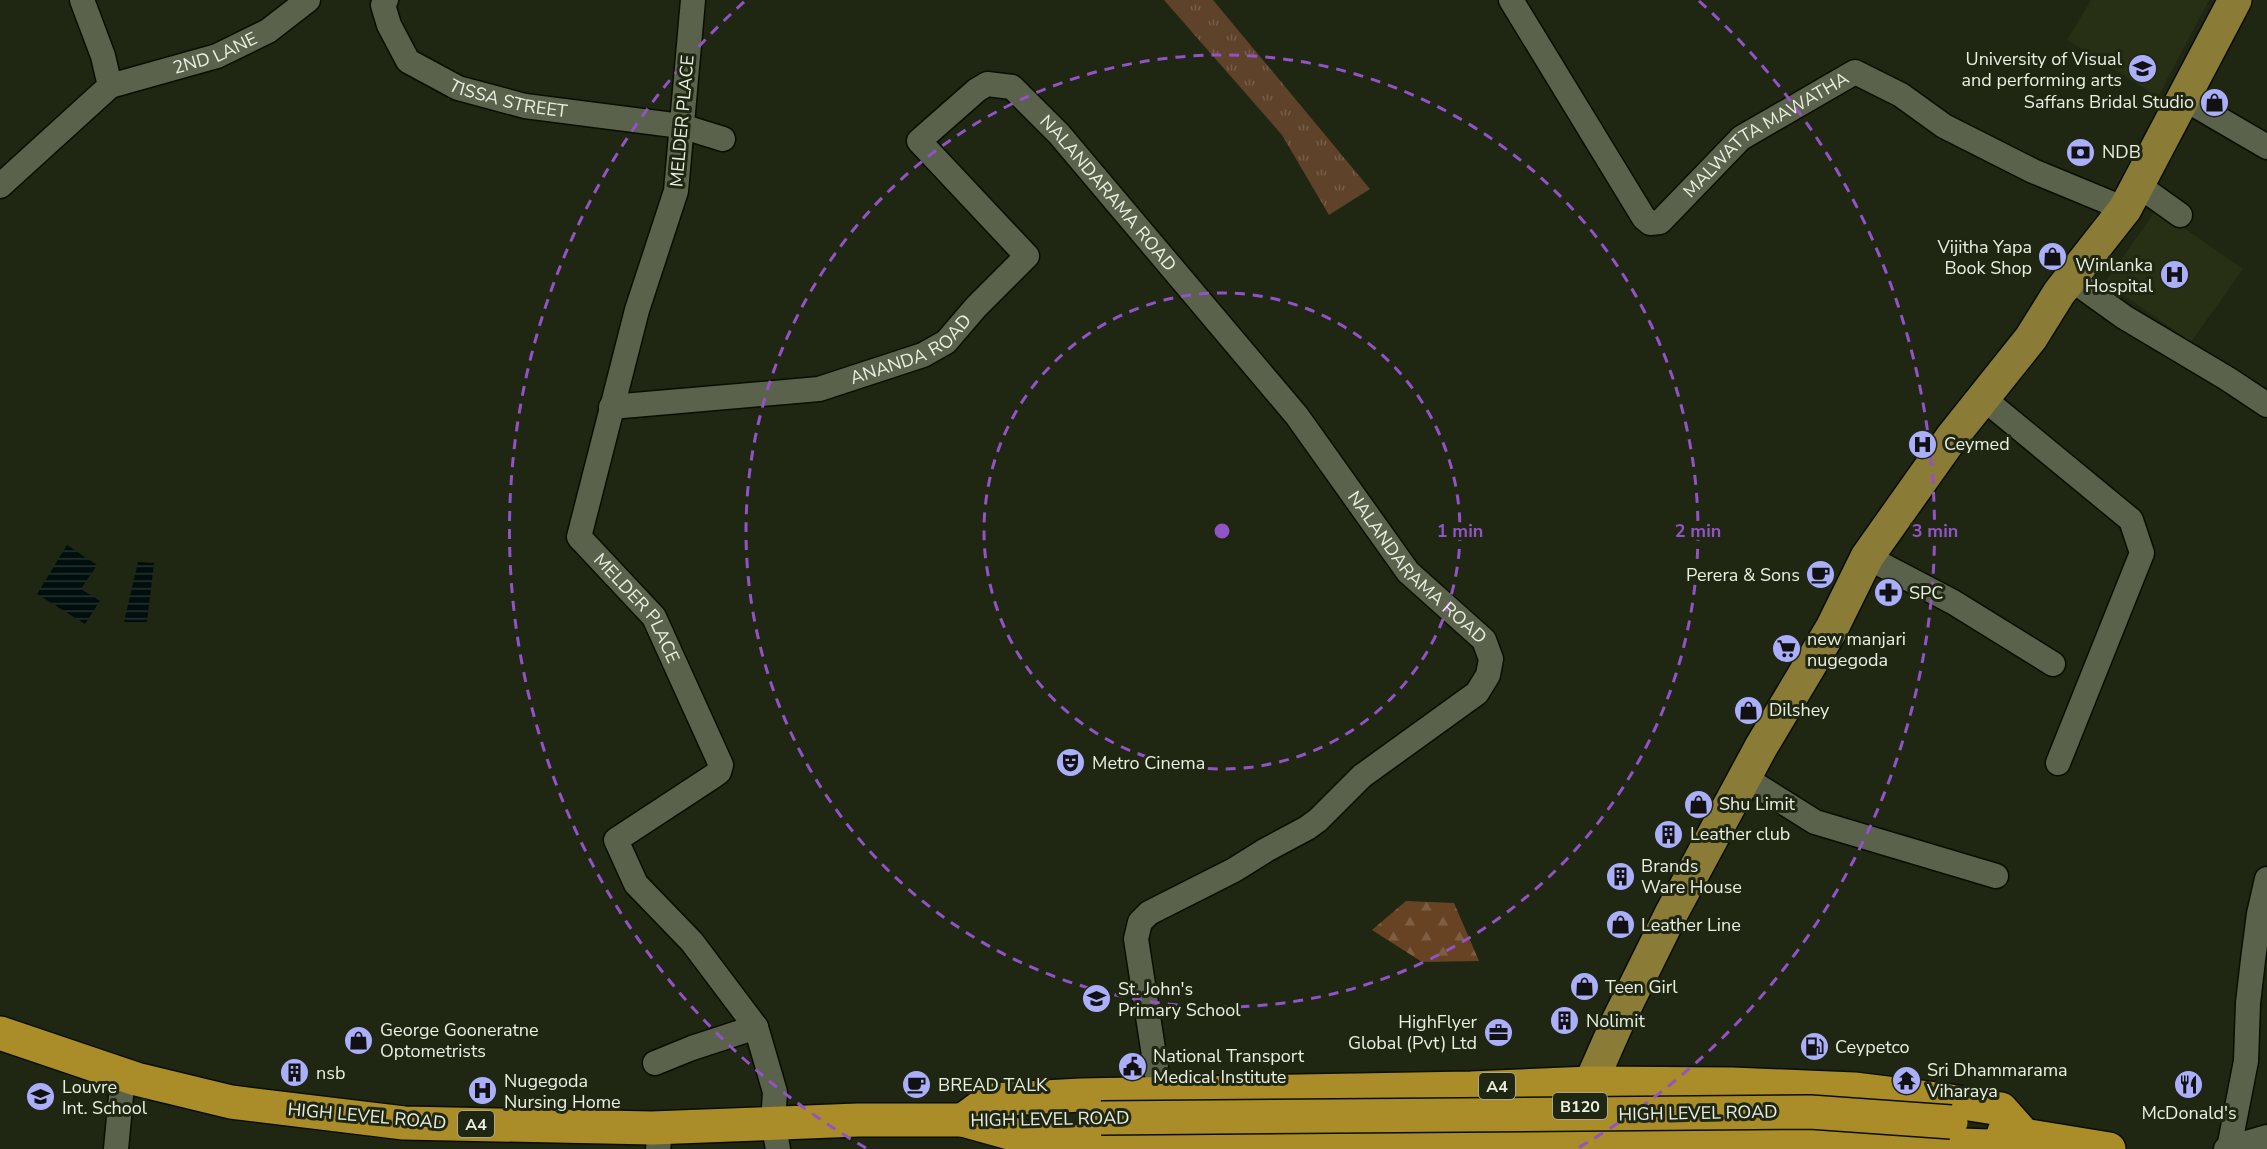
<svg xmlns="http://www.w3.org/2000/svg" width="2267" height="1149" viewBox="0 0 2267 1149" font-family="'Nunito Sans',sans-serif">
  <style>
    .built { fill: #272f14 }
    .grass { fill: url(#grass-tufts) }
    .forest { fill: url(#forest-firs) }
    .water { fill: url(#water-rules) }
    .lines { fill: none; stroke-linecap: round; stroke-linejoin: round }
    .street-casing { stroke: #090e00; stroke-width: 27 }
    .primary-casing { stroke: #090e00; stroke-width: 36 }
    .highway-casing { stroke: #090e00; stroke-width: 36 }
    .street { stroke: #5a624b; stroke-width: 24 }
    .primary { stroke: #8a7b37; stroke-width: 33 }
    .highway { stroke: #aa8c29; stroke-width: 33 }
    .highway-bridge-casing { stroke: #090e00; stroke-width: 36; stroke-linecap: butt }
    .highway-bridge { stroke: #aa8c29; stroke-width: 33 }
    .ring { fill: none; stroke: #9153c6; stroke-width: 3; stroke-dasharray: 10 8 }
    .labels { text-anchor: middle; stroke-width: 6; stroke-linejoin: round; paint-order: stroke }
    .shield { fill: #1f2611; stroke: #adb3a3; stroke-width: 1.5 }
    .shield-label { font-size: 16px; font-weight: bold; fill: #eaefe2 }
    .street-label { font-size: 18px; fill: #eaefe2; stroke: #1f2611 }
    .poi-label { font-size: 18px; fill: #eaefe2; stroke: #1f2611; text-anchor: start }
    .centre { fill: #9153c6; stroke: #1f2611; stroke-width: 3 }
    .ring-label { font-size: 18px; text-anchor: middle; font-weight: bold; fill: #9153c6; stroke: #1f2611; stroke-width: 6; stroke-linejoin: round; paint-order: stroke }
  </style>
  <defs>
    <pattern id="grass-tufts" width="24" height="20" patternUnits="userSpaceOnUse" patternTransform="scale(1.5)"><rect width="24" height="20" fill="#5f422a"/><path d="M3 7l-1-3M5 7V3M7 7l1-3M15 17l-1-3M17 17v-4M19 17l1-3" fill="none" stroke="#765e49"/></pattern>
    <pattern id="forest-firs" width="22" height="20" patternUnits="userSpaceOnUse" patternTransform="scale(1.5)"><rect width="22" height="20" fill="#684323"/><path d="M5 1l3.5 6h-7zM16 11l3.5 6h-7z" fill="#7e5e43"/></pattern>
    <pattern id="water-rules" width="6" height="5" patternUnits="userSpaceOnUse" patternTransform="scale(1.5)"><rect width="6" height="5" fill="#000f0d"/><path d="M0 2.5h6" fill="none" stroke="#253230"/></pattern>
  </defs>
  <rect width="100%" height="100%" fill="#1f2611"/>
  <g class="built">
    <path d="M2091,0H2209L2158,97L2067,40Z"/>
    <path d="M2157,209L2243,269L2191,342L2105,282Z"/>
  </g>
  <path class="grass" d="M1164,0H1213L1370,189L1329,215L1282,135Z"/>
  <path class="forest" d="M1406,901L1454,903L1479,961L1422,962L1372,930Z"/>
  <g class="water">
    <path d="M67,545L97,565L81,589L100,601L85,624L37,594Z"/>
    <path d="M138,562L154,563L147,622H124Z"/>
  </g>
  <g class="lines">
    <defs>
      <g id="street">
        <path id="s1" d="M386,0L383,5L389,25L408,61L458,88L525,106L681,126L723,139"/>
        <path id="s2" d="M693,0L676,191L637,310L579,537L654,617L721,765L719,772L712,777L616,840L636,884L692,942L756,1027L775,1092L773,1123L778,1149"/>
        <path id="s3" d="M1511,0L1644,218L1650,223L1660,222L1741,138L1855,72L1901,95L1944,126L2033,171L2125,209"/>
        <path id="s4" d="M110,86L217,56L268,31L308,0"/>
        <path d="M2183,98L2267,147"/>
        <path d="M2138,185L2180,215"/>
        <path d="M0,186L110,86L103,56L82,0"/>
        <path d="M2071,279L2124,317L2228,379L2267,405"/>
        <path d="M1983,398L2131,520L2142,553L2058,763"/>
        <path id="s5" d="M611,407L819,389L923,355L946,342L976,307L1027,256L919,141L977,90L987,84L1012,87L1059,134L1297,416L1408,572L1484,640L1491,659L1488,675L1477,693L1362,776L1318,820L1307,828L1266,850L1234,870L1149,913L1140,922L1136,939L1160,1094"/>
        <path d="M1867,557L1953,602L2053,664"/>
        <path d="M1745,778L1815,822L1996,876"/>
        <path d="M655,1063L692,1048L756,1027"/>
        <path d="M2229,1148L2246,1061L2248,1003L2253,960L2259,914L2267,879"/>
        <path d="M116,1149L123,1075"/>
        <path d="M658,1149L661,1128"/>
        <path d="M2226,1149L2267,1137"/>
      </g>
      <path id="primary" d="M1580,1107L1618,1021L1671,914L1761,747L1832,628L1867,557L1952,437L2031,338L2059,293L2125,209L2235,0"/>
      <g id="highway">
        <path d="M0,1033L136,1079L231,1102L404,1123L652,1128L858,1120H985"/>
        <path d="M1590,1083L1732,1084L1854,1089L1944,1100L2001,1109L2025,1136L1989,1146L1732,1137L1475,1142L1115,1144L1027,1138L963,1120L990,1100L1081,1095L1471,1088Z"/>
        <path d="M2004,1132L2109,1149"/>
      </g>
    </defs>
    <use href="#street" class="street-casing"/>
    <use href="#primary" class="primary-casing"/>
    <use href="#highway" class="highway-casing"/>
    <use href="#street" class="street"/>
    <use href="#primary" class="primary"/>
    <use href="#highway" class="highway"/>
    <defs>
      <path id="highway-bridge" d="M1101,1118L1810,1112L1951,1122"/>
    </defs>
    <use href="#highway-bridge" class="highway-bridge-casing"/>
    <use href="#highway-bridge" class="highway-bridge"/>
  </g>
  <g class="ring">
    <circle cx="1222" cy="531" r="238"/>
    <circle cx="1222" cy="531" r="476"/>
    <path d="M866 1148A713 713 0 0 1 745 1M1699 1A713 713 0 0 1 1578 1148"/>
  </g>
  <defs>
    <symbol id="university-disc" viewBox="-11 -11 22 22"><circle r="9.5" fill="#abaffb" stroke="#1f2611"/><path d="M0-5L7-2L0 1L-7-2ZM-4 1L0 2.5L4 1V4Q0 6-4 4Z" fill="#111"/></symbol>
    <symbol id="shop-disc" viewBox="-11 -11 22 22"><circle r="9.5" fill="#abaffb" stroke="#1f2611"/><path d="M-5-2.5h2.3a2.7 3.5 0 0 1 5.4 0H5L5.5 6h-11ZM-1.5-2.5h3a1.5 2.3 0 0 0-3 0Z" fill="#111"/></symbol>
    <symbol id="bank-disc" viewBox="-11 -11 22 22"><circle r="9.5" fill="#abaffb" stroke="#1f2611"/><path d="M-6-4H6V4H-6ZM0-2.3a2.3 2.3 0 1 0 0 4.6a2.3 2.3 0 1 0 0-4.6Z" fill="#111"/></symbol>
    <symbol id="hospital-disc" viewBox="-11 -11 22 22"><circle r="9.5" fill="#abaffb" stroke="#1f2611"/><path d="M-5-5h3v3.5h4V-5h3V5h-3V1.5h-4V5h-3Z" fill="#111"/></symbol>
    <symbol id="cafe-disc" viewBox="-11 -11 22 22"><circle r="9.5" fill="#abaffb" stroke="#1f2611"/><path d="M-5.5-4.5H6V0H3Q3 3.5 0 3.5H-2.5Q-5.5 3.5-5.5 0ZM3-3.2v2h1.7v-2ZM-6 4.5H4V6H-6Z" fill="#111"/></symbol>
    <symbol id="pharmacy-disc" viewBox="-11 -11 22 22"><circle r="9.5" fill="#abaffb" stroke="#1f2611"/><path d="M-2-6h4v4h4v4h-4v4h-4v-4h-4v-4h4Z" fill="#111"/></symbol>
    <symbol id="supermarket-disc" viewBox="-11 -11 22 22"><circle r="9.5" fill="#abaffb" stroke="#1f2611"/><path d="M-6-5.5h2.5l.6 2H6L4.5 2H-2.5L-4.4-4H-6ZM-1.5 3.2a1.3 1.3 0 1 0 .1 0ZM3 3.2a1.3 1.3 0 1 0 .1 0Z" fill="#111"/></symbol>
    <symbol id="theatre-disc" viewBox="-11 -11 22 22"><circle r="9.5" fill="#abaffb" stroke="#1f2611"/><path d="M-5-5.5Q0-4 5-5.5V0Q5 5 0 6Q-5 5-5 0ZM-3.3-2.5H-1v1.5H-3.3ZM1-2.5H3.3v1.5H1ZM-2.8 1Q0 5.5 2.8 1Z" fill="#111"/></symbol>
    <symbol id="building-disc" viewBox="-11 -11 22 22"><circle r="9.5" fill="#abaffb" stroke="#1f2611"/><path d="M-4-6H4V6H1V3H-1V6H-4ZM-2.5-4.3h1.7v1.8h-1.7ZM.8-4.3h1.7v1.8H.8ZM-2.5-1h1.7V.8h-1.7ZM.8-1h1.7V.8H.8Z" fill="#111"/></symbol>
    <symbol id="school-disc" viewBox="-11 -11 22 22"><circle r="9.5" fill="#abaffb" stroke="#1f2611"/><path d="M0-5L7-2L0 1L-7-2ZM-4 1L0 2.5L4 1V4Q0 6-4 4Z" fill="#111"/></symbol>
    <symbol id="office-disc" viewBox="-11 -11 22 22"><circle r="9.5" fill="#abaffb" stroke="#1f2611"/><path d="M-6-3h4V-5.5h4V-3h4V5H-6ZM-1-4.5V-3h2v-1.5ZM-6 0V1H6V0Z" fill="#111"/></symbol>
    <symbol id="fuel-disc" viewBox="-11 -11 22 22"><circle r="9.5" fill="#abaffb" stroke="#1f2611"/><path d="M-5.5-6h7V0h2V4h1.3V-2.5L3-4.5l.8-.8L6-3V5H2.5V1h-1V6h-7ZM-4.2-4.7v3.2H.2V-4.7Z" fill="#111"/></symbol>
    <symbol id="civic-disc" viewBox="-11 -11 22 22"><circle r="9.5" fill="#abaffb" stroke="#1f2611"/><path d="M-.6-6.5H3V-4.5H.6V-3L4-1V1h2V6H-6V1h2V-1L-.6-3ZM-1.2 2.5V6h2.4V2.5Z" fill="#111"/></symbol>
    <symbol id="temple-disc" viewBox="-11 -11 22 22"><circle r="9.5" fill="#abaffb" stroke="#1f2611"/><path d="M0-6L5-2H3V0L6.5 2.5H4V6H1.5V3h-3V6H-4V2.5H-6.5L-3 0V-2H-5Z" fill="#111"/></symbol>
    <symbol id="restaurant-disc" viewBox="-11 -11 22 22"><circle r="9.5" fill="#abaffb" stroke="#1f2611"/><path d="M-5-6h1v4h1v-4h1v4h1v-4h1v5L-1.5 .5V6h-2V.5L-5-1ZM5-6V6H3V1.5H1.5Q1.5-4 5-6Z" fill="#111"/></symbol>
  </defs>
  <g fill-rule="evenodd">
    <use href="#university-disc" x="2126" y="52" width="33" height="33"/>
    <use href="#shop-disc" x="2198" y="86" width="33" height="33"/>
    <use href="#bank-disc" x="2064" y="136" width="33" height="33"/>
    <use href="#shop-disc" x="2036" y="240" width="33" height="33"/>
    <use href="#hospital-disc" x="2158" y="258" width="33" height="33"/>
    <use href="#hospital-disc" x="1906" y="428" width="33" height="33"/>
    <use href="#cafe-disc" x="1804" y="558" width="33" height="33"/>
    <use href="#pharmacy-disc" x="1872" y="576" width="33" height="33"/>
    <use href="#supermarket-disc" x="1770" y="632" width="33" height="33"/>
    <use href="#shop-disc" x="1732" y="694" width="33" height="33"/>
    <use href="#theatre-disc" x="1054" y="746" width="33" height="33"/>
    <use href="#shop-disc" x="1682" y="788" width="33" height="33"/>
    <use href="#building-disc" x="1652" y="818" width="33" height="33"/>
    <use href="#building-disc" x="1604" y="860" width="33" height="33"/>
    <use href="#shop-disc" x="1604" y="908" width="33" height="33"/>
    <use href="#shop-disc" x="1568" y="970" width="33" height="33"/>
    <use href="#school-disc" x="1080" y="982" width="33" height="33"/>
    <use href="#building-disc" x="1548" y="1004" width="33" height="33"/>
    <use href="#office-disc" x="1482" y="1016" width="33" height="33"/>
    <use href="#shop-disc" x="342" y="1024" width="33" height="33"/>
    <use href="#fuel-disc" x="1798" y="1030" width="33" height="33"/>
    <use href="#civic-disc" x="1116" y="1050" width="33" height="33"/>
    <use href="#building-disc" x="278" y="1056" width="33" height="33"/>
    <use href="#temple-disc" x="1890" y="1064" width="33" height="33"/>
    <use href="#restaurant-disc" x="2172" y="1068" width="33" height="33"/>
    <use href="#cafe-disc" x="900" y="1068" width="33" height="33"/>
    <use href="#hospital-disc" x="466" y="1074" width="33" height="33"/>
    <use href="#school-disc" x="24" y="1080" width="33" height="33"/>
  </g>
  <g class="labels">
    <g class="shield">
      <rect x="1479" y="1073" width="36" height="26" rx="4.5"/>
      <rect x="1553" y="1093" width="54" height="26" rx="4.5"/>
      <rect x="458" y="1111" width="36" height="26" rx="4.5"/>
    </g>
    <g class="shield-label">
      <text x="1497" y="1092">A4</text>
      <text x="1580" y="1112">B120</text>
      <text x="476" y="1130">A4</text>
    </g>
    <g class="street-label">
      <text dy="6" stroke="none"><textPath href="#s4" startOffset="110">2ND LANE</textPath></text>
      <text dy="6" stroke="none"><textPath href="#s1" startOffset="176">TISSA STREET</textPath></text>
      <text transform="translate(682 121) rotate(-85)" y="6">MELDER PLACE</text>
      <text dy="6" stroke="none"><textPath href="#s3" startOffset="412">MALWATTA MAWATHA</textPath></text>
      <text dy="6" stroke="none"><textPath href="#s5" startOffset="878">NALANDARAMA ROAD</textPath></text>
      <text dy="6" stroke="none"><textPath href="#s5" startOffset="310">ANANDA ROAD</textPath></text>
      <text dy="6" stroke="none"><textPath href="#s5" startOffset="1364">NALANDARAMA ROAD</textPath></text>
      <text dy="6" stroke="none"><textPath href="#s2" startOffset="644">MELDER PLACE</textPath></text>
      <text transform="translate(1698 1113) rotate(-1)" y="6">HIGH LEVEL ROAD</text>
      <text transform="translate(367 1116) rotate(5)" y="6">HIGH LEVEL ROAD</text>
      <text transform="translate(1050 1119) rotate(-1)" y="6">HIGH LEVEL ROAD</text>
    </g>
    <g class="poi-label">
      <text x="2122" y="65" text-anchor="end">University of Visual<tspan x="2122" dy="21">and performing arts</tspan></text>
      <text x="2194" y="108" text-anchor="end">Saffans Bridal Studio</text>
      <text x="2102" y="158">NDB</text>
      <text x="2032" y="253" text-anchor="end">Vijitha Yapa<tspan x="2032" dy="21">Book Shop</tspan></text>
      <text x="2153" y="271" text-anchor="end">Winlanka<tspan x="2153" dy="21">Hospital</tspan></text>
      <text x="1944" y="450">Ceymed</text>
      <text x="1800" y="581" text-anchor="end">Perera &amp; Sons</text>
      <text x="1909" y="599">SPC</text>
      <text x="1807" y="645">new manjari<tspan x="1807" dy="21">nugegoda</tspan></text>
      <text x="1769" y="716">Dilshey</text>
      <text x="1092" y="769">Metro Cinema</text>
      <text x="1719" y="810">Shu Limit</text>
      <text x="1690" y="840">Leather club</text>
      <text x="1641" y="872">Brands<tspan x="1641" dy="21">Ware House</tspan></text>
      <text x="1641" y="931">Leather Line</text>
      <text x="1605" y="993">Teen Girl</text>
      <text x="1118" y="995">St. John's<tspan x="1118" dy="21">Primary School</tspan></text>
      <text x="1586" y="1027">Nolimit</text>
      <text x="1477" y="1028" text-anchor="end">HighFlyer<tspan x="1477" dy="21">Global (Pvt) Ltd</tspan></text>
      <text x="380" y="1036">George Gooneratne<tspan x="380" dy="21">Optometrists</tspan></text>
      <text x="1835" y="1053">Ceypetco</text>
      <text x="1153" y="1062">National Transport<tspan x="1153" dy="21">Medical Institute</tspan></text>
      <text x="1927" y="1076">Sri Dhammarama<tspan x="1927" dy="21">Viharaya</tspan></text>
      <text x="316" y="1079">nsb</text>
      <text x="504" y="1087">Nugegoda<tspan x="504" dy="21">Nursing Home</tspan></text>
      <text x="938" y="1091">BREAD TALK</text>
      <text x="62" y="1093">Louvre<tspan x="62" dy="21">Int. School</tspan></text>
      <text x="2189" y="1119" text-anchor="middle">McDonald's</text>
    </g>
  </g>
  <circle cx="1222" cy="531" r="9" class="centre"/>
  <g class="ring-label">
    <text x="1460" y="537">1 min</text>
    <text x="1698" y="537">2 min</text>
    <text x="1935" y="537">3 min</text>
  </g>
</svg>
